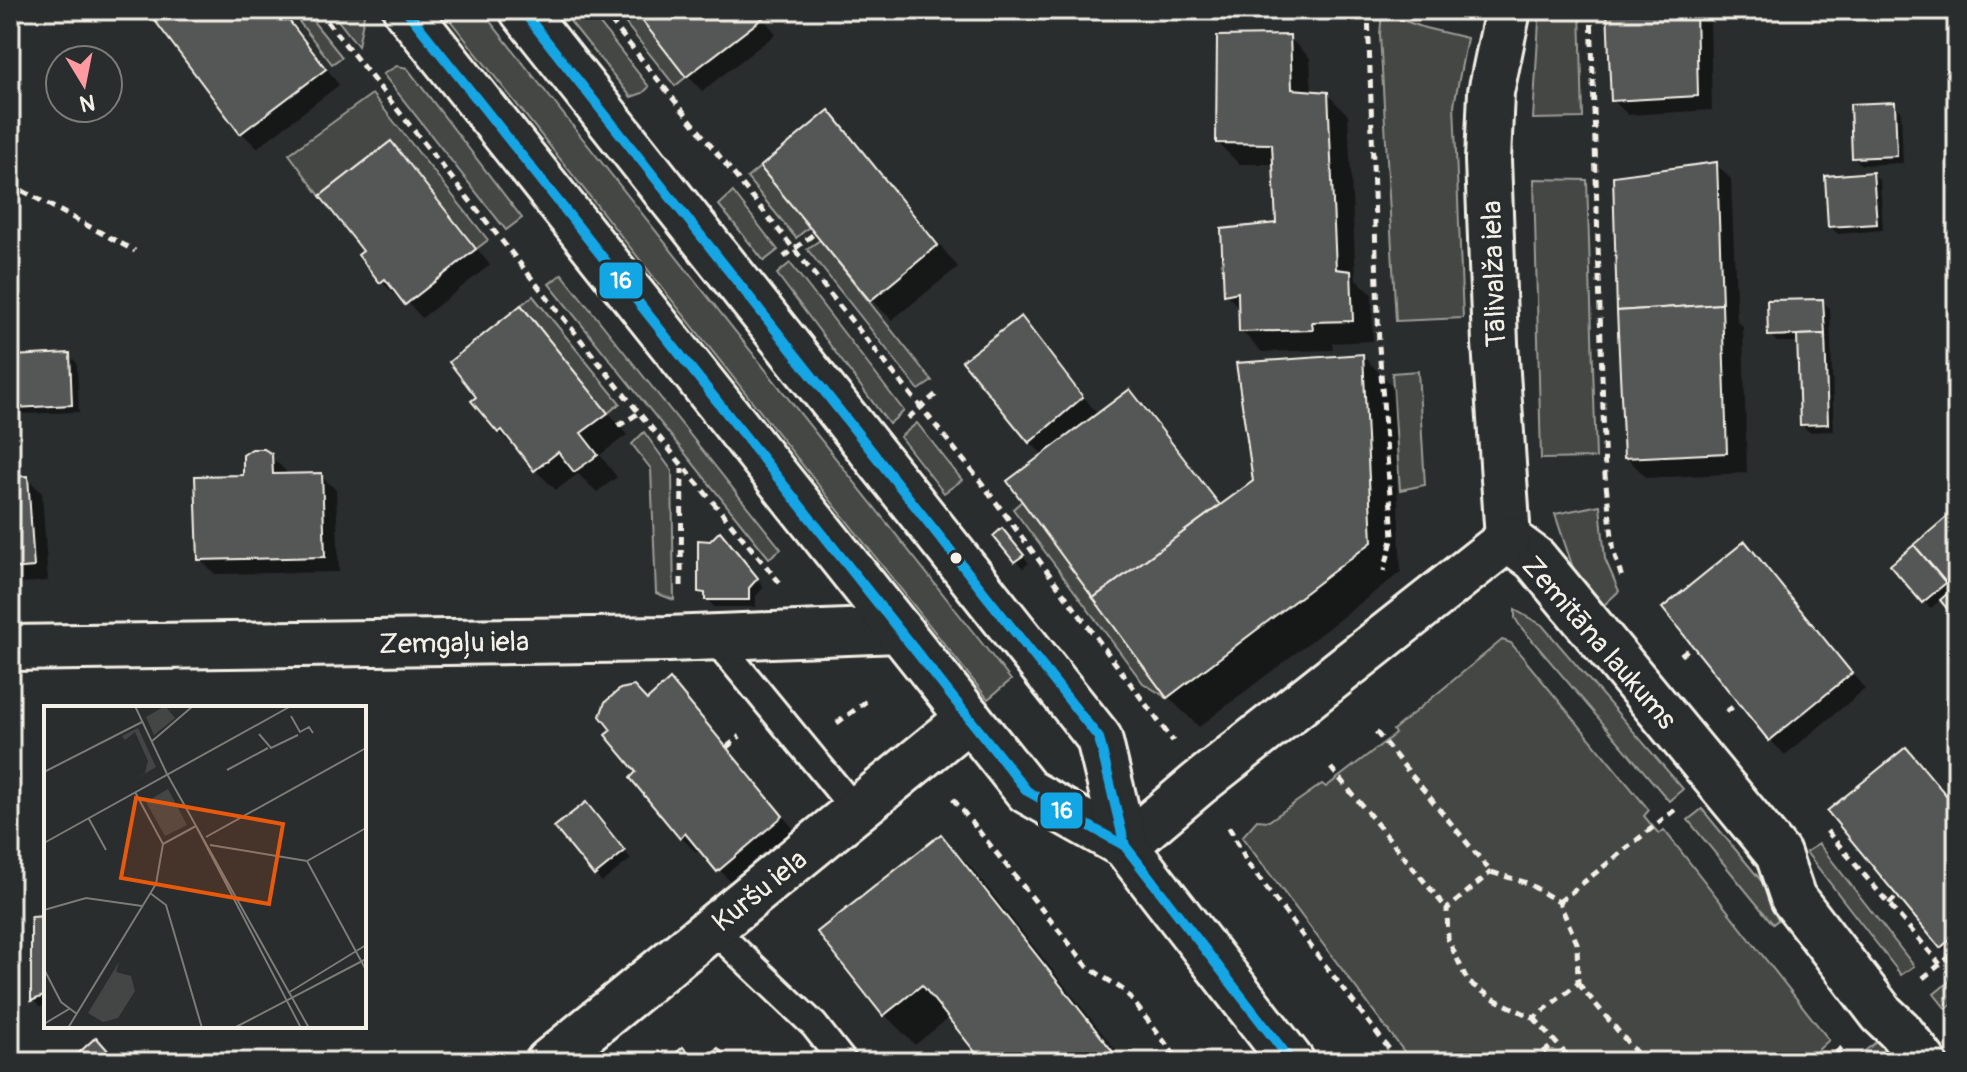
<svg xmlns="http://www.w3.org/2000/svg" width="1967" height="1072" viewBox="0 0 1967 1072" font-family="Pangolin,sans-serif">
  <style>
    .green { fill: #444645; stroke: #9c9c96; stroke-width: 2 }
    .shadow { fill: #0007 }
    .building { fill: #555756; stroke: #f4f1e8; stroke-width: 2 }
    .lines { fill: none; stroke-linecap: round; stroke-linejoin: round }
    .service-casing { stroke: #f4f1e8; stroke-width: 32 }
    .minor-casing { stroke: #f4f1e8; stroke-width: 50 }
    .tertiary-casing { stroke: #f4f1e8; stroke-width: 50 }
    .secondary-casing { stroke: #f4f1e8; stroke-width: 50 }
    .path { stroke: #f4f1e8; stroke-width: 5; stroke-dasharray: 8 6; stroke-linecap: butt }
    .service { stroke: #2a2d2e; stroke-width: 26 }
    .minor { stroke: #2a2d2e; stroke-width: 44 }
    .tertiary { stroke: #2a2d2e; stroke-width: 44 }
    .secondary { stroke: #2a2d2e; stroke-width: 44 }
    .bus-1-casing { stroke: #2a2d2e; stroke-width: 16 }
    .bus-1 { stroke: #13a6e5; stroke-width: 10 }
    .bus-dot { fill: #f4f1e8; stroke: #2a2d2e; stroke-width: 3 }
    .labels { text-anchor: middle; stroke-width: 6; stroke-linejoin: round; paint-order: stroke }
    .street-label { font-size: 28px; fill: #f4f1e8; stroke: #2a2d2e }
    .inset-road { fill: none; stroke: #7b7b78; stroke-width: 2 }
    .view { fill: #e8590c; fill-opacity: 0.15; stroke: #e8590c; stroke-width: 4 }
    .inset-edge { fill: none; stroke: #f4f1e8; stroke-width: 4 }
    .line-badge { stroke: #2a2d2e; stroke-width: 3 }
    .badge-label { font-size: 22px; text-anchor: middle; font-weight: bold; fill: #fff }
  </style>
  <rect width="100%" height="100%" fill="#2a2d2e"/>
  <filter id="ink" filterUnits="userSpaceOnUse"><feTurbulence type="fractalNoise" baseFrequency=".0125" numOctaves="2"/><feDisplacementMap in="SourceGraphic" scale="16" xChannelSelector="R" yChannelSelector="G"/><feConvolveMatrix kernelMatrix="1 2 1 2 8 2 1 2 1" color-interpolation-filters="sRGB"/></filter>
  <g filter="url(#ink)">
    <g class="green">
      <path d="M290,10H304L342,57L332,64Z"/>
      <path d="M330,10H365L358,46Z"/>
      <path d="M442,10H481L1011,680L988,699Z"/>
      <path d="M561,10H589L649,87L643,93L631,97Z"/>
      <path d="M615,10H634L686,77L675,86Z"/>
      <path d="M1541,10H1580L1583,118L1533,119L1539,21Z"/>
      <path d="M1382,13L1425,28L1467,38L1454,105L1463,318L1396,321L1380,34Z"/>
      <path d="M397,66L407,68L522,218L506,230L383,74Z"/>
      <path d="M372,94L488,240L476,249L391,141L320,196L289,154Z"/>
      <path d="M760,167L809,227L796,238L747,178Z"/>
      <path d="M1534,179L1587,180L1596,458L1541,459Z"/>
      <path d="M733,192L778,250L764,261L719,205Z"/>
      <path d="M820,240L932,381L919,390L807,249Z"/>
      <path d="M790,263L904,411L889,424L777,274Z"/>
      <path d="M562,274L781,549L769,558L549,284Z"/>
      <path d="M533,296L620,403L608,413L521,305Z"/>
      <path d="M1418,371L1425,485L1400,490L1392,373Z"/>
      <path d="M917,423L962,480L944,493L900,437Z"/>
      <path d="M644,432L672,471L674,600L656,593L651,469L632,444Z"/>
      <path d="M1022,501L1167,698L1143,683L1013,509Z"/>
      <path d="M1600,505L1605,559L1619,591L1604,605L1573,568L1555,514Z"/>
      <path d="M1515,610L1542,625L1683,789L1669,801L1520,626L1515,618Z"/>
      <path d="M1502,640L1511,643L1649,810L1644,816L1659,834L1664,830L1829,1040L1805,1062H1412L1242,837L1257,820L1269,821L1322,784L1326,787L1395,734L1393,730Z"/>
      <path d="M1702,809L1787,912L1773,924L1688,820Z"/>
      <path d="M1819,844L1914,966L1901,975L1806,852Z"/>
      <path d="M1957,975V1000L1946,1009L1934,994Z"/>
      <path d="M1880,1039L1892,1055L1883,1062H1851Z"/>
    </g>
    <g class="shadow">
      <path d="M149,10H283L339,85L257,148L242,133Z"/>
      <path d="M636,10H757L776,34L702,91L688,76Z"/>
      <path d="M1609,10H1701L1710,19L1712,110L1628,115L1613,100Z"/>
      <path d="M1289,37L1310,58L1312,93L1327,94L1348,115L1356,279L1372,294L1373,341L1332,343L1333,350L1262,352L1241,331L1240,309L1226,294L1278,224L1275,164H1239L1218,143Z"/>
      <path d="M1894,104L1901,111L1903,163L1861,165L1854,157Z"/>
      <path d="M828,113L849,134L958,267L892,320L871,300Z"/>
      <path d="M390,144L405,158L490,265L422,318L400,294L397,297L382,282L361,255L366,251Z"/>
      <path d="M1716,164L1731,179L1737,321L1743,327L1747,473L1647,478L1626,457Z"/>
      <path d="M1872,174L1880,181L1883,230L1838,234L1830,227Z"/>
      <path d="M1822,301L1830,308L1834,431L1809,432L1802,425L1799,342H1777L1770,335Z"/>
      <path d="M521,308L542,329L627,435L600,455L617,477L597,492L578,474L556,490L535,470L521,452L520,453L499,432Z"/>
      <path d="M1021,319L1036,334L1098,415L1130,391L1145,406L1222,506L1255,482L1363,356L1393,387L1401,572L1199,727L1168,697L1010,482L1044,456L1030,442Z"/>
      <path d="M69,355L77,363L79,412L24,414L17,407Z"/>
      <path d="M270,456L286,471V476L321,475L336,490L339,572L215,574L200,559L245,476Z"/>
      <path d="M27,478L42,493L48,581L10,584V479Z"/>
      <path d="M1957,511V618L1942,599L1931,608L1923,601Z"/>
      <path d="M1009,538L1029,563L1023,568L1016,561Z"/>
      <path d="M727,541L764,587L756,596V607H714L700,591Z"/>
      <path d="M1745,544L1760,559L1865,689L1785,755L1770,740Z"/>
      <path d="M670,682L685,697L796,832L734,886L700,848L696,852L681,837L639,772L648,702Z"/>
      <path d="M1906,749L1931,775L1957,806V963L1941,947Z"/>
      <path d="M593,812L631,859L602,882L595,875Z"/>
      <path d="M941,836L971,867L1125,1062H986L950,1017L915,1045L885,1015L819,932Z"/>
      <path d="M46,918V1005L40,1007L33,1000Z"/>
    </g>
    <g class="building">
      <path d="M147,10H281L326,69L240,134Z"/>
      <path d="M634,10H756L763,18L686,77Z"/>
      <path d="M1607,10H1696L1698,96L1611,101Z"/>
      <path d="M1290,35L1292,89L1328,92L1336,269L1351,271L1353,321L1312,322L1313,330L1239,332L1238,292L1224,295L1221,229L1276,223L1272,144L1216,143L1217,36Z"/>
      <path d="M1895,102L1897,156L1852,158L1850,104Z"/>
      <path d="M829,110L938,245L870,301L760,167Z"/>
      <path d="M391,141L476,249L405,305L385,279L380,283L358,255L363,251L320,196Z"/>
      <path d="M1717,162L1722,304L1617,311L1613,176Z"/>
      <path d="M1873,172L1877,224L1828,227L1825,176Z"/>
      <path d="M1823,299L1825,334L1768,336L1767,300Z"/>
      <path d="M1722,304L1727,453L1624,458L1617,311Z"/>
      <path d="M521,305L608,413L581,433L598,455L574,472L558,452L534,471L502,430L498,433L471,401L476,397L449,362Z"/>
      <path d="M1021,316L1083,397L1029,443L962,361Z"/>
      <path d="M1825,334L1828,424L1800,425L1797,335Z"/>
      <path d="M70,353L72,405L15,408L12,356Z"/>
      <path d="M1363,354L1372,542L1167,698L1093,598L1253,481L1236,363Z"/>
      <path d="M1130,389L1220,505L1093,598L1007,481Z"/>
      <path d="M252,449H264L272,454L273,474L322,473L325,557L198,560L195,476L243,475V455Z"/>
      <path d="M28,476L34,567L10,569V477Z"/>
      <path d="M1957,508V574L1946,583L1914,545Z"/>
      <path d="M1002,528L1024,555L1014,562L993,536Z"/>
      <path d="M720,531L758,578L749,588V600H705V593L698,592V540L710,541Z"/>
      <path d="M1745,541L1852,673L1769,741L1662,608Z"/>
      <path d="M1914,545L1946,583L1922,603L1890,565Z"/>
      <path d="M1957,585V621L1940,600Z"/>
      <path d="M670,679L783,816L717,872L685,833L680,839L630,778L636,772L605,735L611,730L600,716L605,702L620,689L634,686L647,700Z"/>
      <path d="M1906,747L1957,808V934L1940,948L1827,811Z"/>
      <path d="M586,802L625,851L594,876L554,827Z"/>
      <path d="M941,834L1121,1062H983L922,985L883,1016L817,932Z"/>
      <path d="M46,916V995L31,1001V917Z"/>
      <path d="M96,1037L118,1062H69Z"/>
      <path d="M683,1047L695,1062H665Z"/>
      <path d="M718,1048L730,1062H701Z"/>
    </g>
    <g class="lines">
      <defs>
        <g id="service">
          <path d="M714,638L856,811"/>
          <path d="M712,928L814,1025L843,1062"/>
        </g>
        <g id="minor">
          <path d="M10,648L668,639L898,630"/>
          <path d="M548,1062L969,718"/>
        </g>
        <g id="tertiary">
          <path d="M1508,10L1491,92L1488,160L1495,343L1508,539"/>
          <path d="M1508,539L1535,559L1778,854L1793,898L1882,1014L1899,1030L1924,1062"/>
          <path d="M1125,846L1198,784L1508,539"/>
        </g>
        <g id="secondary">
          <path d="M406,10L1027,791L1125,846L1292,1062"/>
          <path d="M522,10L1099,738L1125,846"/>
        </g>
      </defs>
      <use href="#service" class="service-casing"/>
      <use href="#minor" class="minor-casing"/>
      <use href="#tertiary" class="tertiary-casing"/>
      <use href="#secondary" class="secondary-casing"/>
      <g class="path">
        <path d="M318,10L639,413L780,583"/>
        <path d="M602,10L981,482L1173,741"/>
        <path d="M1368,10L1379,346L1393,536L1384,571"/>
        <path d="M1591,10L1605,476L1614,553L1623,581"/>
        <path d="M10,184L135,251"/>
        <path d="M784,257L815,233"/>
        <path d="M908,418L940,391"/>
        <path d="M618,426L639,413"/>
        <path d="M681,586L682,468"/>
        <path d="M1681,655L1692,646"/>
        <path d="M1726,712L1738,703"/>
        <path d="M837,723L868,700"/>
        <path d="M1376,732L1491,872L1527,883L1559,902L1577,943L1578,983L1534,1018L1496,1000L1468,982L1448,939L1447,909L1491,872"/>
        <path d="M727,747L740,736"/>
        <path d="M1331,768L1447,909"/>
        <path d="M953,799L978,830L980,829"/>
        <path d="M1229,827L1248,864L1399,1062"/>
        <path d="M978,830L1088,967L1125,991L1180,1062"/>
        <path d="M1827,831L1940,964"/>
        <path d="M1559,902L1677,808"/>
        <path d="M1889,904L1897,896"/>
        <path d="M1955,936L1957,938"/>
        <path d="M1923,978L1957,951"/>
        <path d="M1578,983L1644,1062"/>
        <path d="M1534,1018L1573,1062"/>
        <path d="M1532,1061L1557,1042"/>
        <path d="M1825,1062L1843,1047"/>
      </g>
      <use href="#service" class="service"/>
      <use href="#minor" class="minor"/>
      <use href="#tertiary" class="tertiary"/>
      <use href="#secondary" class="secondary"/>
      <defs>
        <g id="bus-1">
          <path d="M406,10L1027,791L1125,846L1292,1062"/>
          <path d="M522,10L1099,738L1125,846L1152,881"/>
        </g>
      </defs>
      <use href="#bus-1" class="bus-1-casing"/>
      <use href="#bus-1" class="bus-1"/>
    </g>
  </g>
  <circle class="bus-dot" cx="956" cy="558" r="7"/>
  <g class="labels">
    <g class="street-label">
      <text transform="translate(1493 274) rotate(-92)" y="10">Tālivalža iela</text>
      <text transform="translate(454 642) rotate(-1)" y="10">Zemgaļu iela</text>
      <text transform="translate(1600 642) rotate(49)" y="10">Zemitāna laukums</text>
      <text transform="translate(759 890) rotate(-39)" y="10">Kuršu iela</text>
    </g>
  </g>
  <g transform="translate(44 706)">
    <rect width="322" height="322" fill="#2a2d2e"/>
    <path d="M121,0L131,12L110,29L102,11ZM94,22L112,61L88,75L101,67L104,55L91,26L81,34L78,30ZM124,83L143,119L121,130L102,96ZM75,256L72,266L87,270L91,285L74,312L59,316L44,307Z" fill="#444645"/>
    <path class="inset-road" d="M91,0L123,68M247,10L256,26L265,21L269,27M215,28L227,42L254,29M107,36L149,0M183,64L224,42M0,66L98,16M123,68L265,322M91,86L119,138M45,113L62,144M152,120L257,322M162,131L322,42M0,137L247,0M119,138L152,120M166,139L263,155L322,122M263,155L322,264M106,187L122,199L158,322M0,204L42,192L98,200M0,263L17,296L33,308M244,287L322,239M0,318L25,303M24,322L112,178L119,138M190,322L322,253"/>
    <path class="view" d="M92,92L239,118L225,198L77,172Z"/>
    <rect width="322" height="322" class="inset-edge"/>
  </g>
  <g class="line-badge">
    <rect x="598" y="261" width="46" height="39" rx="8" fill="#13a6e5"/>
    <rect x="1039" y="791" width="45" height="39" rx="8" fill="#13a6e5"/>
  </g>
  <g class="badge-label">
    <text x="621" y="288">16</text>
    <text x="1062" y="818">16</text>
  </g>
  <rect width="1967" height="1072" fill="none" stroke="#2a2d2e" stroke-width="40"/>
  <rect x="20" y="20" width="1927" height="1032" fill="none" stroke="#f4f1e8" stroke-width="3" filter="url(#ink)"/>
  <g transform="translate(84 84) rotate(170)"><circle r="38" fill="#2a2d2e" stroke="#7b7b78" stroke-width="2"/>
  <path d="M0-6L14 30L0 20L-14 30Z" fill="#ff9aa2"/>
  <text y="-12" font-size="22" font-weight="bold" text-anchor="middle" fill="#f4f1e8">N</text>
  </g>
</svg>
